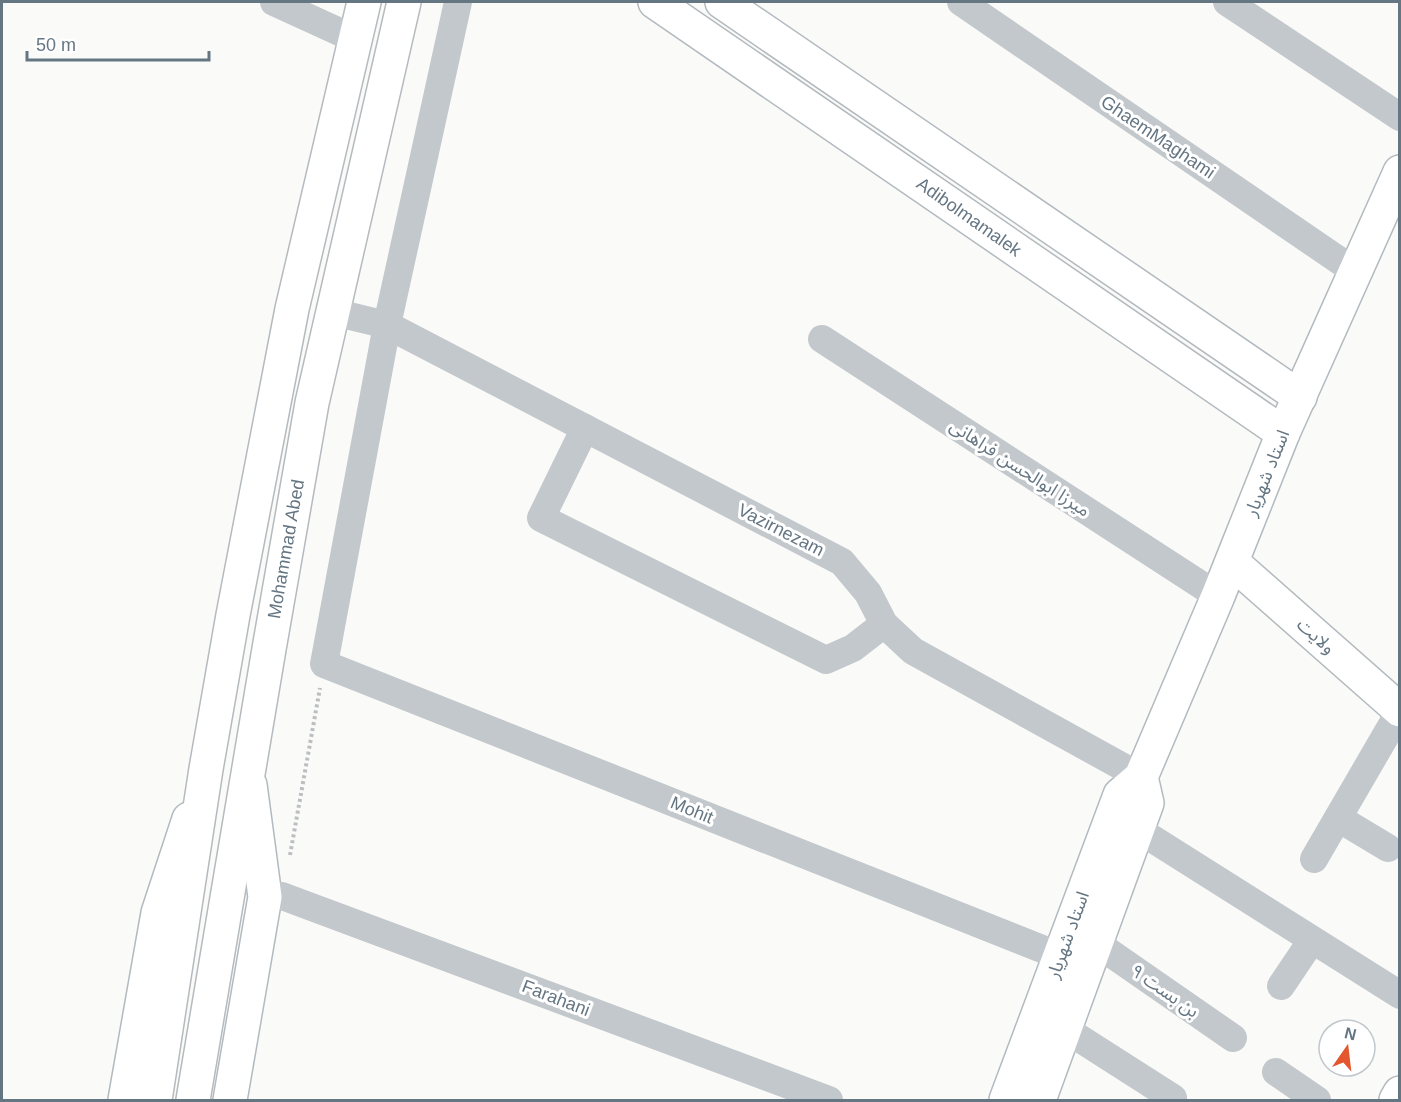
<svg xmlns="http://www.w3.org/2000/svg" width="1401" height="1102" viewBox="0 0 1401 1102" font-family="Arial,'Noto Sans Arabic',sans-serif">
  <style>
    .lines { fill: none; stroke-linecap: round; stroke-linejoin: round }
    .secondary-casing { stroke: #b3babf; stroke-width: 36 }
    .primary-casing { stroke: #b5babe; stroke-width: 36 }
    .path { stroke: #bbbfc2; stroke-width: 4; stroke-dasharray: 3 3; stroke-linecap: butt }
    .street { stroke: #c3c8cc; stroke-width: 28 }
    .secondary { stroke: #fff; stroke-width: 33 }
    .primary { stroke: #fff; stroke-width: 33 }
    .labels { text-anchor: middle; stroke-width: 6; stroke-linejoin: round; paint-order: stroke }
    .street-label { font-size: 18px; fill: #657683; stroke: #fff }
  </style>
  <rect width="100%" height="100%" fill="#fafaf8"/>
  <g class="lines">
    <defs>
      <g id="secondary">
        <path d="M655,2L1283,433"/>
        <path d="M722,2L1300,397"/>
        <path d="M1232,562L1400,710"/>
        <path d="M125,1100L158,913L189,819"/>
        <path d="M230,1100L265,897L250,785"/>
        <path d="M1006,1100L1120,795L1141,777L1218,596L1283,433L1400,172"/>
        <path d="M1039,1100L1147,803L1141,777"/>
        <path d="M1396,1100L1400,1093"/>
      </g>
      <g id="primary">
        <path d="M155,1100L206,769L233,615L292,309L364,2"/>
        <path d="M193,1100L269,649L312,403L404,2"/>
      </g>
    </defs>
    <use href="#secondary" class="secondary-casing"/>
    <use href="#primary" class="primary-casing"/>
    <path class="path" d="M290,855L320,688"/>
    <g class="street">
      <path d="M274,2L355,39"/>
      <path d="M458,2L387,325L324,664L1080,964"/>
      <path d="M961,2L1356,272"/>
      <path d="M1227,2L1400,117"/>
      <path d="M333,312L387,325L842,562L868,593L884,624L913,651L1141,777"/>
      <path d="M822,339L1218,596"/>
      <path d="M585,428L541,518L826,660L853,648L884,624"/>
      <path d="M1338,818L1388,848"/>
      <path d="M1137,829L1400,995"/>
      <path d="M1314,859L1400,711"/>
      <path d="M282,896L829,1100"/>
      <path d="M1096,943L1233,1038"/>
      <path d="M1281,986L1312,940"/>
      <path d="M1065,1029L1173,1098"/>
      <path d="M1276,1072L1317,1100"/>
    </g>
    <use href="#secondary" class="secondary"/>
    <use href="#primary" class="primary"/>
  </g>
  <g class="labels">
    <g class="street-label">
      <text transform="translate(1158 137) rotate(34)" y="6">GhaemMaghami</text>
      <text transform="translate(969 217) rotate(35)" y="6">Adibolmamalek</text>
      <text transform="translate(1020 468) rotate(33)" y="6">میرزا ابوالحسن فراهانی</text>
      <text transform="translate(1267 473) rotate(-68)" y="6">استاد شهریار</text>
      <text transform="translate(781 530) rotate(27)" y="6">Vazirnezam</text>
      <text transform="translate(286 549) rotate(-80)" y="6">Mohammad Abed</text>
      <text transform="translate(1316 636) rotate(42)" y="6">ولایت</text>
      <text transform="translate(692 810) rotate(22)" y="6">Mohit</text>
      <text transform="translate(1068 935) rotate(-70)" y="6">استاد شهریار</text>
      <text transform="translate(1165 991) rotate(35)" y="6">بن بست ۹</text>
      <text transform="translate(556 998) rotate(21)" y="6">Farahani</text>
    </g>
  </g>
  <rect width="1401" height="1102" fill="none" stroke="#657683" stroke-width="6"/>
  <g transform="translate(1347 1048) rotate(14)"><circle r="28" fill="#ffffff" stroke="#c1c8cd" stroke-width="1.5"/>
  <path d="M0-4.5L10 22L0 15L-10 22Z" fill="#e4572e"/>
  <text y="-9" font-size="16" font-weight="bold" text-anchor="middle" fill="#657683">N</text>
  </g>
  <path d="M27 51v9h182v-9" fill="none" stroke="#657683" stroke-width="3"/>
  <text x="36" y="51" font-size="18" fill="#657683" stroke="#ffffff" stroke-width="4.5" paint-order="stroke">50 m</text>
</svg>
